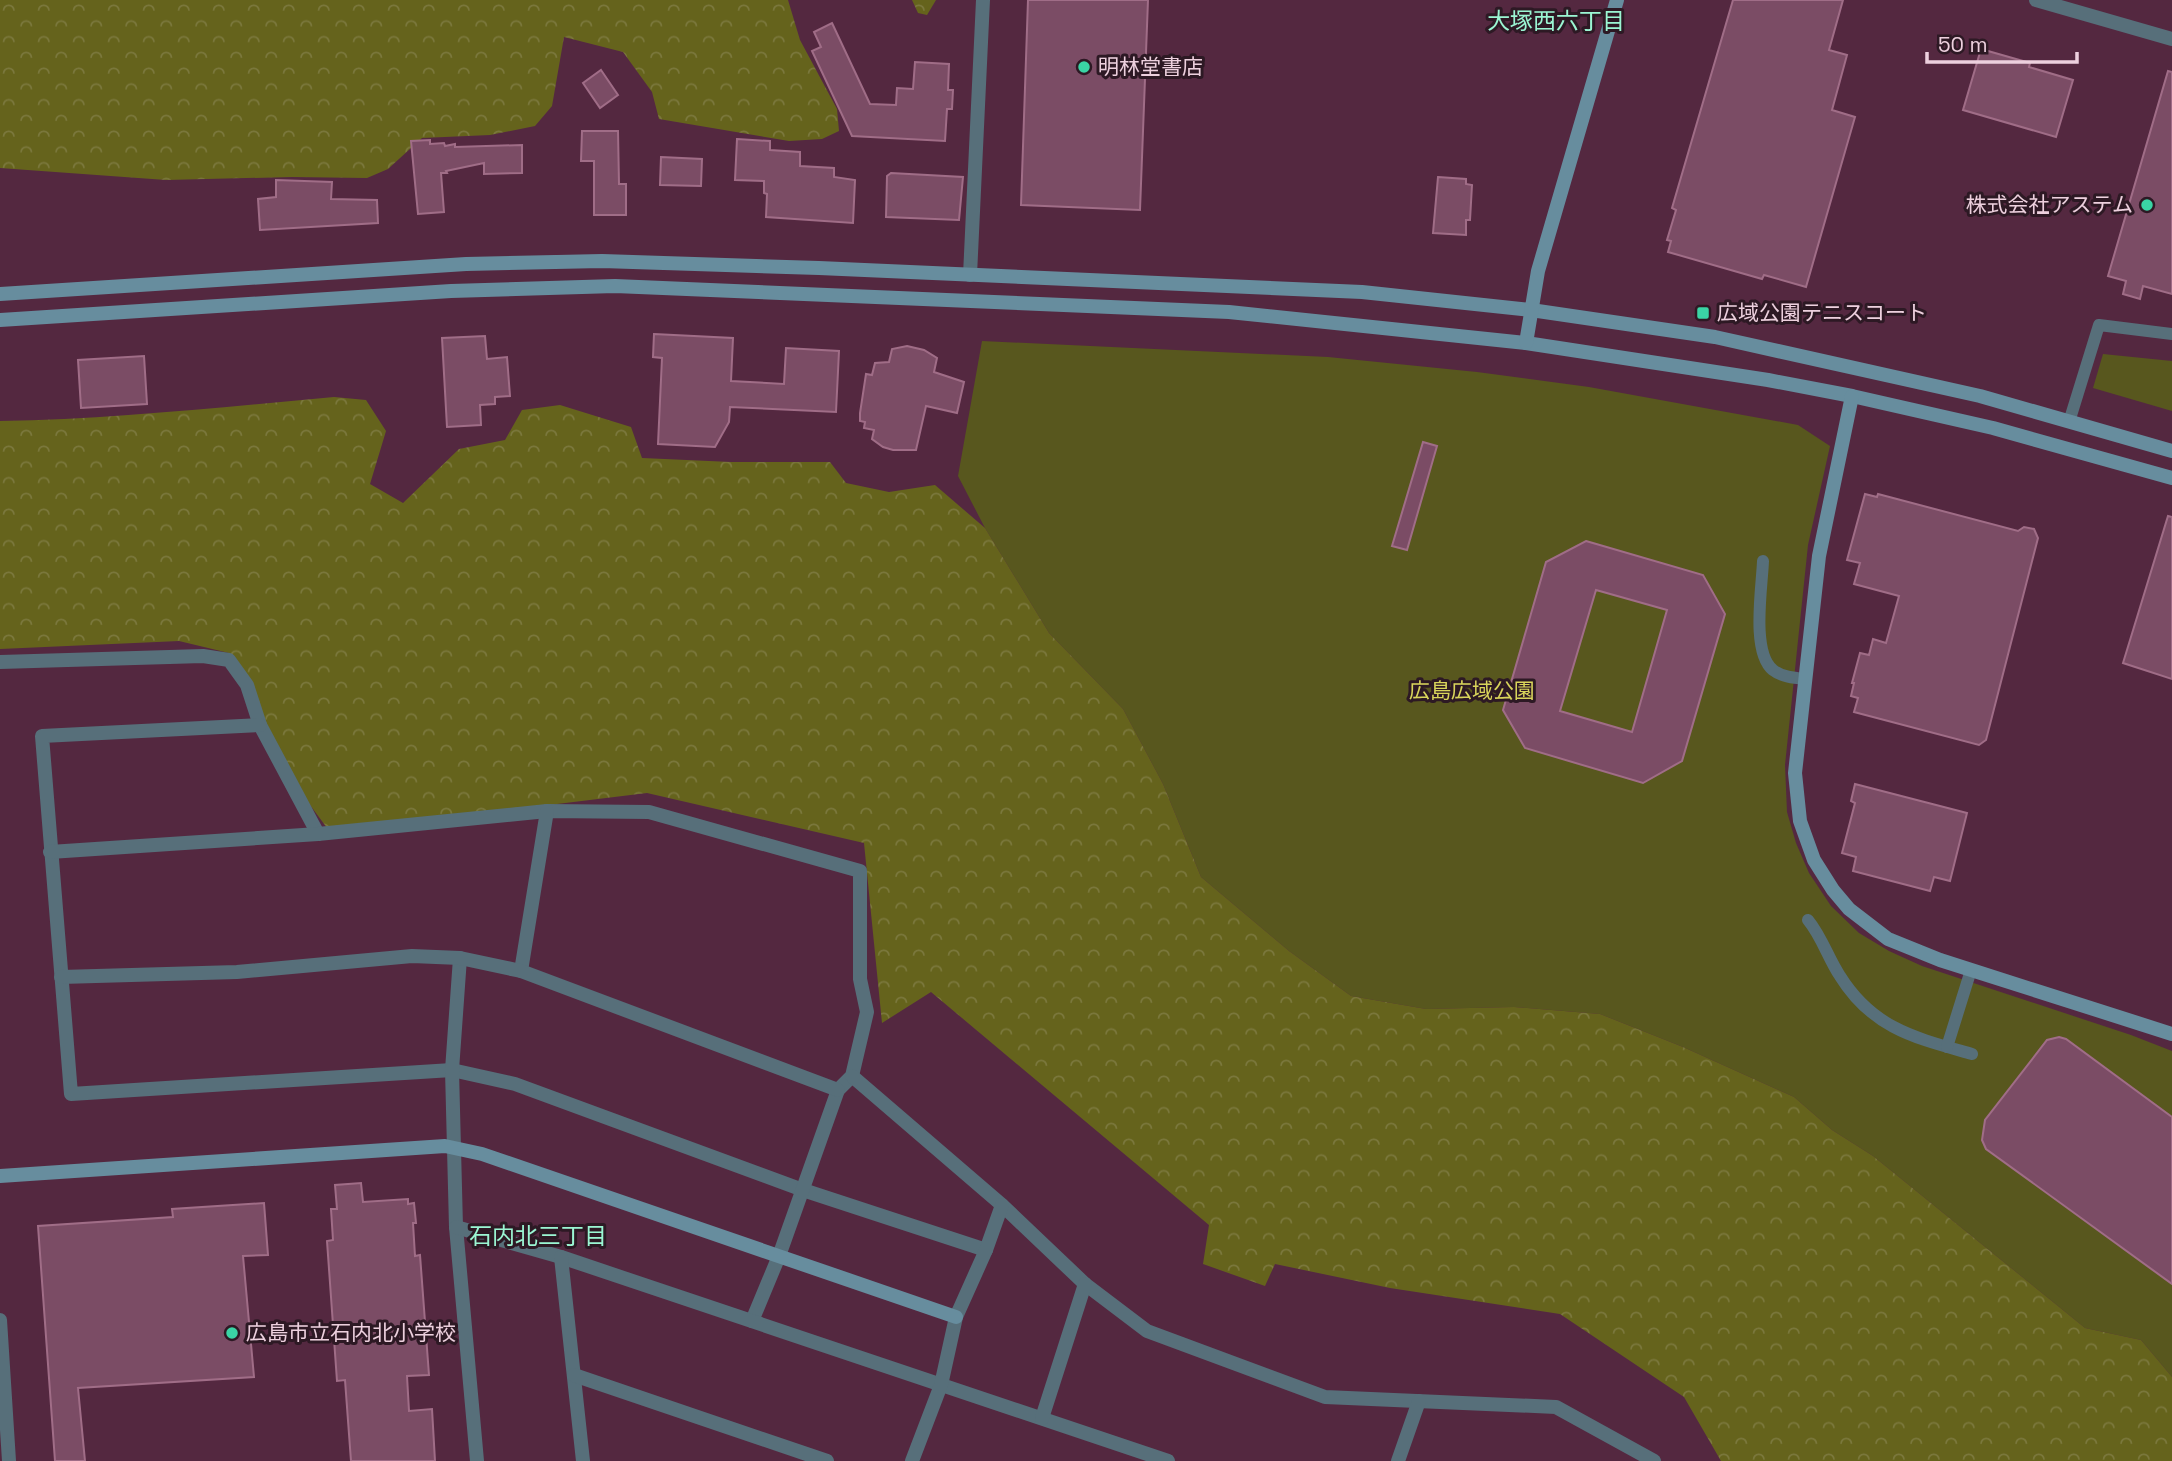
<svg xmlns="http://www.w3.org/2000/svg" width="2172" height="1461" viewBox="0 0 2172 1461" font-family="'Space Grotesk','Noto Sans JP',sans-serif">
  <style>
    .green { fill: #58571e }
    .forest { fill: url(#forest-crowns) }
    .building { fill: #7b4c65; stroke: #a06d87; stroke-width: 2; fill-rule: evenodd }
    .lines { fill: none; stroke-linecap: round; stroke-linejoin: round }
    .lane { stroke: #576f7a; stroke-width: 12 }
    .street { stroke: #576f7a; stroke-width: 14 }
    .secondary { stroke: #678d9e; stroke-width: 14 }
    .poi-dot { fill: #3ad4a5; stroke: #2d1924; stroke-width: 2.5 }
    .labels { text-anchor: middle; stroke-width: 6; stroke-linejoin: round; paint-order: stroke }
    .poi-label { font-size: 21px; fill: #edd0de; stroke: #2d1924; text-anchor: start }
    .park-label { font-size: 21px; fill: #d9d55b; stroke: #2d1924 }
    .neighbourhood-label { font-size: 23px; fill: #9bf6d3; stroke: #2d1924 }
  </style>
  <defs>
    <pattern id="forest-crowns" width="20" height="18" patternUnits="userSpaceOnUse" patternTransform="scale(1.75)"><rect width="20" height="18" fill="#65631c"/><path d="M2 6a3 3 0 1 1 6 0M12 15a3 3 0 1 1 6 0" fill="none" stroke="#7b783d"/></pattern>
  </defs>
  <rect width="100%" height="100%" fill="#542840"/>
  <g class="green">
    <path d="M982,341L1328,357L1477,372L1589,387L1798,425L1830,446L1808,545L1785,765L1787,812L1796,843L1809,873L1831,906L1859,933L1889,951L1922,966L2131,1035L2172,1051V1377L2141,1340L2085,1328L1873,1156L1832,1130L1794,1097L1683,1047L1600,1014L1514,1007L1426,1009L1351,996L1289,951L1201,877L1163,784L1123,709L1049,633L985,528L958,476Z"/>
    <path d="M2103,354L2172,361V411L2093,388Z"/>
  </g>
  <g class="forest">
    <path d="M0,0H788L800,40L837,109L839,131L822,139L789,141L659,119L652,92L623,52L564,37L552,106L535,126L490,135L422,138L388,169L367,178L292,177L166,180L0,168Z"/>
    <path d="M912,0H936L927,15L918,13Z"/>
    <path d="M334,397L366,400L386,431L370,484L403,503L459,449L505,440L522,410L560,405L631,427L642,458L731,462H830L846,483L889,492L935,485L985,528L1049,633L1123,709L1163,784L1201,877L1289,951L1351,996L1426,1009L1514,1007L1600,1014L1683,1047L1794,1097L1832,1130L1873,1156L2085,1328L2141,1340L2172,1377V1461H1721L1684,1397L1560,1314L1390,1288L1275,1264L1265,1286L1203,1264L1209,1225L931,992L882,1023L864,843L647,793L330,832L276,759L229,653L179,641L0,649V421C112,419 223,407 334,397Z"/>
  </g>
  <g class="building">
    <path d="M1028,0H1148L1140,210L1021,205Z"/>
    <path d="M1733,0H1843L1829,50L1847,55L1832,110L1855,117L1806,287L1764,275L1762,279L1668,252L1671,241L1667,240L1676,210L1672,208Z"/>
    <path d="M832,23L870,104L896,105L897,88L913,89L915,62L949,64L948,90H953L952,109H947L945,141L852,136L812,51L821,47L814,32Z"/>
    <path d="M1981,49L2030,63L2029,67L2073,80L2056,137L1963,110Z"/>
    <path d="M601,70L618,95L600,108L583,83Z"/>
    <path d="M2168,71L2172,72V294L2143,286L2140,299L2123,294L2126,281L2108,276Z"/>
    <path d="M582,131H618L619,184H626V215H594V161H581Z"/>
    <path d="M737,139L770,141V150L800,152V166L834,168V177L855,180L853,223L766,217L767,194L764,193V181L735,180Z"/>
    <path d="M430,140V144L444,143L445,146L455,144V147L522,145V173L484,174V163L446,171L447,173H441L444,212L418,214L411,141Z"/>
    <path d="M661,157L702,159L701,186L660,185Z"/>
    <path d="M891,173L963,177L959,220L886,217L887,176Z"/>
    <path d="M1438,177L1466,179V184L1472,185L1470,220H1466V235L1433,233Z"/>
    <path d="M276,180L332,182L331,199L377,200L378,223L260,230L258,199L276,197Z"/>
    <path d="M654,334L733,338L731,381L784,384L786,348L839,351L836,412L730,407L729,422L715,447L658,444L662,358L653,357Z"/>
    <path d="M485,336L487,359L507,357L510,396L495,397V404L480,405L481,425L447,427L442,338Z"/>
    <path d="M907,346L924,350L937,358L934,372L964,382L957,413L926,406L916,450H893L883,447L872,439L874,430L864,428L865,422L860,421V413L866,374L872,375L875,363L889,362L892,349Z"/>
    <path d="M144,356L147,404L81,408L78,360Z"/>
    <path d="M1423,442L1437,446L1407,550L1392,546Z"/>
    <path d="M1865,494L1877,497L1878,494L2018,531L2024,527L2034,529L2038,538L1986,740L1979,745L1854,712L1858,698L1851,696L1854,683H1852L1860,653L1869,655L1873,639L1886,643L1899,596L1854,584L1860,563L1847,560Z"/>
    <path d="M2168,516L2172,517V679L2123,663Z"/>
    <path d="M1586,541L1703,575L1725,614L1682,761L1643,783L1525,748L1503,710L1546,562ZM1596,590L1667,610L1632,732L1560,711Z"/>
    <path d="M1855,784L1967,813L1950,881L1934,877L1930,891L1853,871L1856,857L1842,853L1855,803L1851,801Z"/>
    <path d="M2059,1037L2066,1039L2172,1117V1284L1986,1149L1982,1140L1985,1120L2047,1040Z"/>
    <path d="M361,1183L363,1202L408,1199V1204L414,1203L416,1223H413L415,1256L420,1255L429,1375L407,1376L409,1411L432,1409L435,1461H351L345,1380L337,1381L327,1241L333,1240L331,1209H337L335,1185Z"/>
    <path d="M264,1203L268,1255L243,1256L254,1377L78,1388L85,1461H55L38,1226L173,1217L172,1209Z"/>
  </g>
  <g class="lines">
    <g class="lane">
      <path d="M2069,422L2099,325L2172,334"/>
      <path d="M1763,561C1762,588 1751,652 1773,670C1782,677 1794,678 1805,679"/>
      <path d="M1808,920C1822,937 1828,958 1840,976C1873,1029 1916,1038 1972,1054"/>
      <path d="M1947,1047L1971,970"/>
    </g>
    <g class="street">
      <path d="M2036,0L2172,39"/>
      <path d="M970,275L983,0"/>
      <path d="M0,662L203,656L229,660L247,685L260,725L318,834"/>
      <path d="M260,725L42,736L71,1094L452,1070L515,1084L803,1190L986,1250"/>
      <path d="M50,852L318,834L547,811L649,812L860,871V979L867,1012L852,1076L838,1090L779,1256L752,1321"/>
      <path d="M460,958L452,1070L456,1227L477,1461"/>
      <path d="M521,971L547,811"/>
      <path d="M61,977L237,972L412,956L460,958L521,971L838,1090"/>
      <path d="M852,1076L1002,1205L1085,1284L1147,1331L1325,1397L1556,1407L1654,1461"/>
      <path d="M456,1227L561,1257L1168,1461"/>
      <path d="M561,1257L583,1461"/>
      <path d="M0,1320L9,1461"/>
      <path d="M574,1375L827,1461"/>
      <path d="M1042,1418L1085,1284"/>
      <path d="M912,1461L941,1385L956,1317L986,1250L1002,1205"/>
      <path d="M1398,1461L1419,1401"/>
    </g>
    <g class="secondary">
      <path d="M0,294L466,264L602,261L819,268L1362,292L1531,310L1715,337L1980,396L2172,451"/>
      <path d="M0,320L451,291L615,286L1229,312L1526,343L1768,380L1852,396L1993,428L2172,478"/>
      <path d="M1526,343L1538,271L1617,0"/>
      <path d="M1852,396L1819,556L1795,773L1800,821L1814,860L1833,890L1849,909L1888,939L1940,960L2172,1034"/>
      <path d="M0,1176L445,1146L482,1154L956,1317"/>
    </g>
  </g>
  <g class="poi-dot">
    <circle cx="1084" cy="67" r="7"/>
    <circle cx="2147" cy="205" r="7"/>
    <rect x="1696" y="306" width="14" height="14" rx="3.5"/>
    <circle cx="232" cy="1333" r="7"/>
  </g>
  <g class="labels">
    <g class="poi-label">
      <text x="1098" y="74">明林堂書店</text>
      <text x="2133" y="212" text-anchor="end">株式会社アステム</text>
      <text x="1717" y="320">広域公園テニスコート</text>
      <text x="246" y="1340">広島市立石内北小学校</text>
    </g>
    <g class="park-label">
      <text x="1472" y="698">広島広域公園</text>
    </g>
    <g class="neighbourhood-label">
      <text x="1556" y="29">大塚西六丁目</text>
      <text x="538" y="1244">石内北三丁目</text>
    </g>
  </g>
  <path d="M1927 52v10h150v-10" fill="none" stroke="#edd0de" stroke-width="3.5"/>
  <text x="1938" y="52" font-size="21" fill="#edd0de" stroke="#2d1924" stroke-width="5" paint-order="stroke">50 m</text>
</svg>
